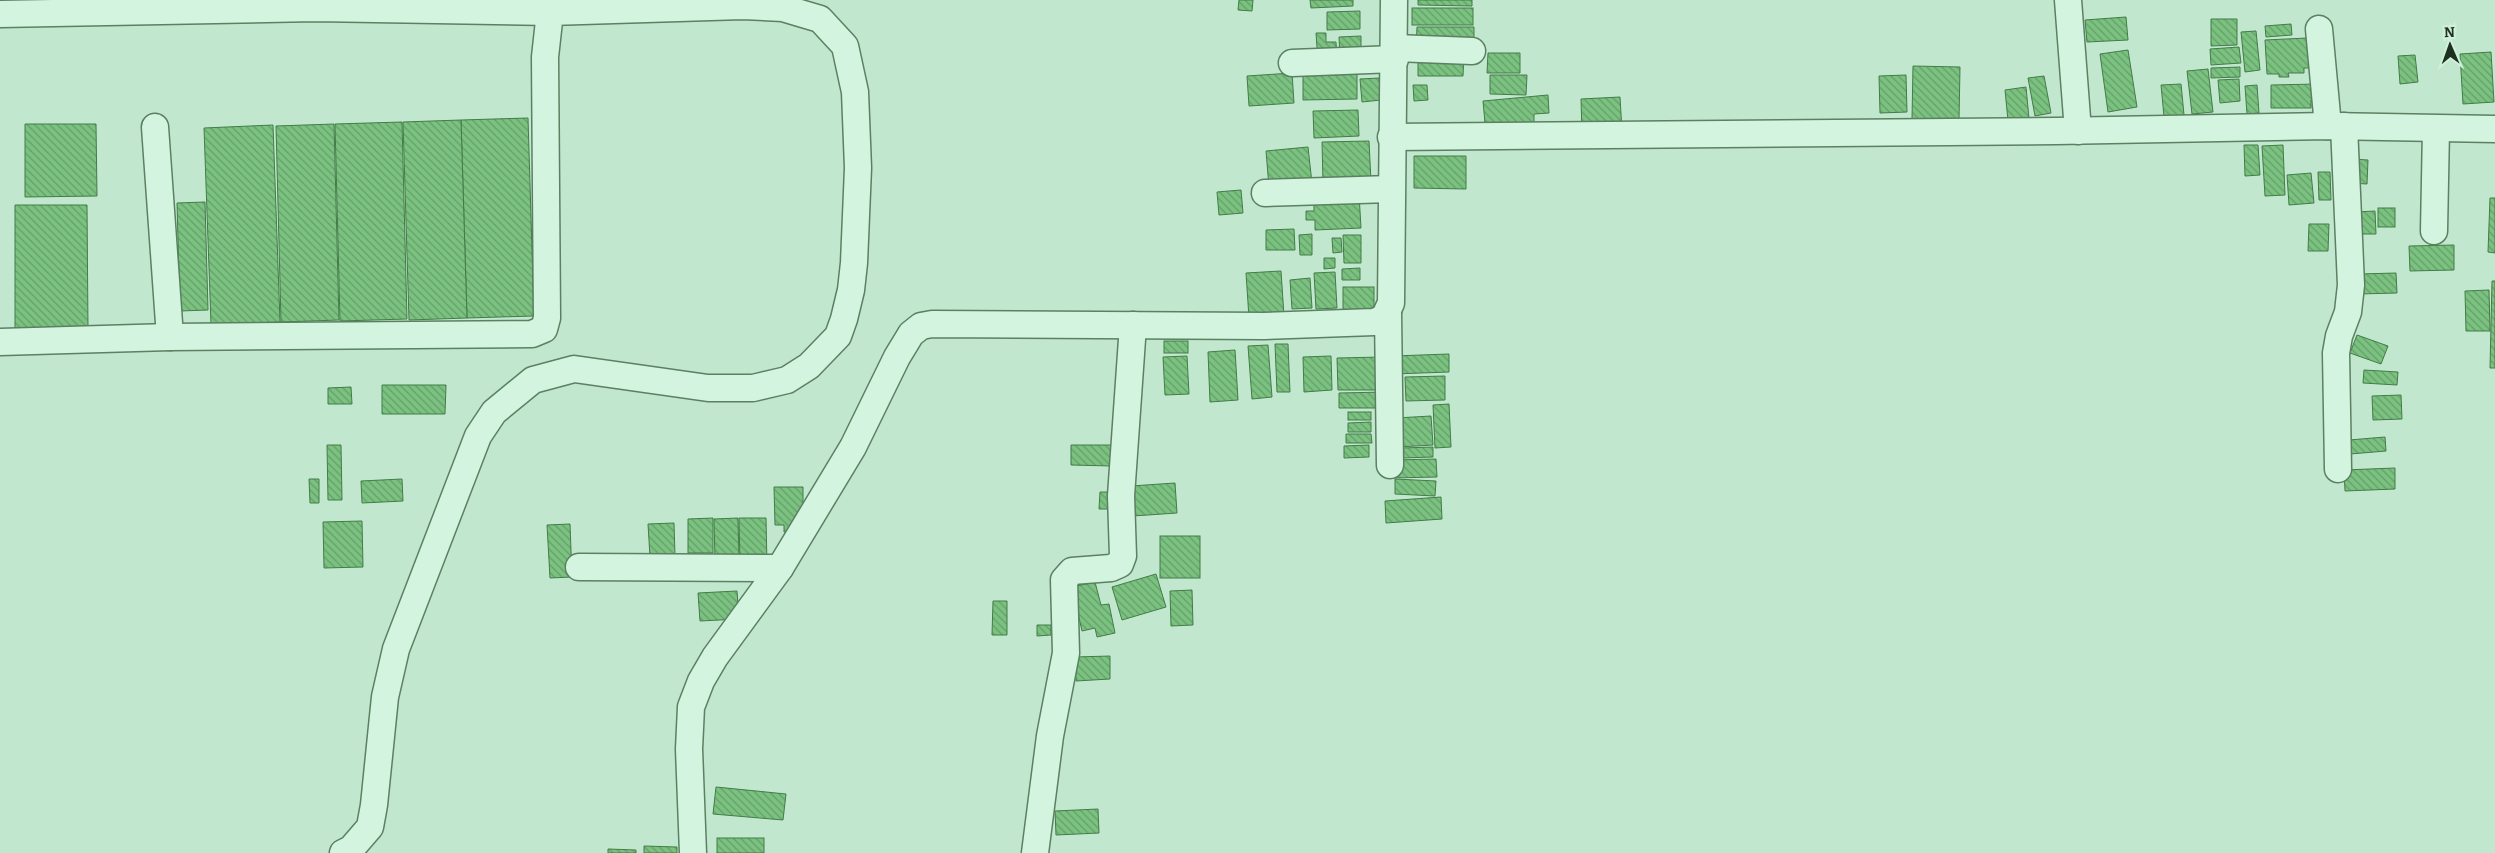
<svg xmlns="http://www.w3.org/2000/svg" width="2495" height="853" viewBox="0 0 2495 853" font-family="Bitter,serif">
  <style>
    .building { fill: url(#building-back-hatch); stroke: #437c47 }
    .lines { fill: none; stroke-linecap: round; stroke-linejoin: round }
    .minor-casing { stroke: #5b8062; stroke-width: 29 }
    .minor { stroke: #d3f4df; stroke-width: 26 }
  </style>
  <defs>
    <pattern id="building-back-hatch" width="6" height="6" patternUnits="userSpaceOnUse" patternTransform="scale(1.25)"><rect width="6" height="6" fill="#7bc281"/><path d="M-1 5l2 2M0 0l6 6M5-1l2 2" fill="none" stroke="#649e69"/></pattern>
  </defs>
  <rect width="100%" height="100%" fill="#c1e8cf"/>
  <g class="building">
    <path d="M1239,0H1253L1252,11L1238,10Z"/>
    <path d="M1310,0H1353V6L1311,8Z"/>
    <path d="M1418,0H1472V6L1418,5Z"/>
    <rect x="1412" y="8" width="61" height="17"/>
    <path d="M1360,11V29L1327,30V12Z"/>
    <path d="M2126,17L2128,40L2087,42L2085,20Z"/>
    <path d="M2211,19H2237V45L2211,46Z"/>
    <path d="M2291,24L2292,35L2266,37L2265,26Z"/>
    <path d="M1417,27H1474V49H1416Z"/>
    <path d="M2256,31L2260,70L2245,72L2241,32Z"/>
    <path d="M1316,33H1326V42H1336L1337,60L1318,61Z"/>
    <path d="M1361,36V57L1340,58L1339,37Z"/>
    <path d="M2307,38L2312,68H2304V73H2288L2289,77H2279V74H2267L2265,40Z"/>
    <path d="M2239,47L2241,63L2211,65L2210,49Z"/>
    <path d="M2128,50L2137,107L2108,112L2100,54Z"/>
    <path d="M2491,52L2494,102L2463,104L2460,54Z"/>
    <path d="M1418,53L1464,54L1463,76H1418Z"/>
    <path d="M1488,53H1520V73H1487Z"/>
    <path d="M2415,55L2418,82L2400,84L2398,56Z"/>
    <path d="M1913,66L1960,67L1959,120L1912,119Z"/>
    <path d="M2240,67V77L2211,78V68Z"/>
    <path d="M2208,69L2213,112L2192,114L2187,71Z"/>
    <path d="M1292,73L1294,103L1249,106L1247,76Z"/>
    <path d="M1357,74V99L1303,100V76Z"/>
    <path d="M1490,75H1527L1526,95L1490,94Z"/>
    <path d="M1906,75L1907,112L1880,113L1879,76Z"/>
    <path d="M2044,76L2051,113L2035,116L2028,78Z"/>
    <path d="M1379,78L1381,100L1362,102L1360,79Z"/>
    <path d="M2239,79L2240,101L2220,103L2218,80Z"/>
    <path d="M2181,84L2185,125L2165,127L2161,85Z"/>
    <path d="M2317,84V99L2311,100V108H2271V85Z"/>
    <path d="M1413,85H1427L1428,100L1414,101Z"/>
    <path d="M2257,85L2259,113L2247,114L2245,86Z"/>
    <path d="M2026,87L2030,129L2009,131L2005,90Z"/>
    <path d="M1548,95L1549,113L1534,114V128L1486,134L1483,101Z"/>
    <path d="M1620,97L1622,131L1582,133L1581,99Z"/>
    <path d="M1358,110L1359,136L1314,138L1313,111Z"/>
    <path d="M528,118L534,316L467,318L461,120Z"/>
    <path d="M461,120L467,318L409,320L403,122Z"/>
    <path d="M402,122L407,319L340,321L335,124Z"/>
    <path d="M25,124H96L97,196L25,197Z"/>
    <path d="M334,124L339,320L281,322L276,126Z"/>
    <path d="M273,125L280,322L211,324L204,128Z"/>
    <path d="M1369,141L1371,182L1323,183L1322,142Z"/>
    <path d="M2244,145H2258L2260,175L2245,176Z"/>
    <path d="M2283,145L2285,195L2265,196L2262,146Z"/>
    <path d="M1308,147L1312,183L1269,187L1266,151Z"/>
    <path d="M1414,156H1466V189L1414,188Z"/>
    <path d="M2352,159L2368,160L2367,184L2351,183Z"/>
    <path d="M2318,172H2330L2331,200H2319Z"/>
    <path d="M2311,173L2314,203L2289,205L2287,175Z"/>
    <path d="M1241,190L1243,213L1219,215L1217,192Z"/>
    <path d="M1359,194L1361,228L1315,230V220H1306V211H1314V196Z"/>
    <path d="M2490,198H2495V253L2488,252Z"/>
    <path d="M205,202L208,310L180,311L177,203Z"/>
    <path d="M15,205H87L88,328H15Z"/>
    <rect x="2378" y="208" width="17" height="19"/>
    <path d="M2375,211L2376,234H2357L2356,212Z"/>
    <path d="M2309,224H2329L2328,251H2308Z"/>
    <path d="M1294,229L1295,250H1266V230Z"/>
    <path d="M1312,234V255H1300L1299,235Z"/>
    <path d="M1343,235H1361V263H1344Z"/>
    <path d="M1332,238H1341L1342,252L1333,253Z"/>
    <path d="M2454,245V270L2410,271L2409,246Z"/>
    <path d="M1324,258H1335V268L1324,269Z"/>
    <path d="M1360,268V280H1342V269Z"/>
    <path d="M1281,271L1284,316L1249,318L1246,273Z"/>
    <path d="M1335,272L1337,308L1316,309L1314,273Z"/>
    <path d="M2396,273L2397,293L2359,294V274Z"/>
    <path d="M1310,278L1312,308L1292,309L1290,280Z"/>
    <path d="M2492,281H2495V368H2490Z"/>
    <rect x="1343" y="287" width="31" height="28"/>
    <path d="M2489,290L2490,331H2466L2465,291Z"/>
    <path d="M2357,335L2388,346L2381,364L2350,353Z"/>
    <rect x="1164" y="341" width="24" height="12"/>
    <path d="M1275,344H1288L1290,392H1277Z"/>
    <path d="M1268,345L1272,397L1252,399L1248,346Z"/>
    <path d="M1235,350L1238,400L1210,402L1208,352Z"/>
    <path d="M1449,354V372L1393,374V356Z"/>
    <path d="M1187,356L1189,394L1165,395L1163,357Z"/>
    <path d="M1331,356L1332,390L1304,392L1303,357Z"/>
    <path d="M1382,357V390H1338L1337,358Z"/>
    <path d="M2364,370L2398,372L2397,385L2363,383Z"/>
    <path d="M1445,376V400L1406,401L1405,377Z"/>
    <path d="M382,385H446L445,414H382Z"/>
    <path d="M351,387L352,404H328V388Z"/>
    <path d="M1385,392L1386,408H1339V393Z"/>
    <path d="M2401,395L2402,419L2373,420L2372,396Z"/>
    <path d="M1449,404L1451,447L1435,448L1433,405Z"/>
    <rect x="1348" y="412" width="23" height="8"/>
    <path d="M1431,416L1433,445L1398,447L1396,418Z"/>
    <path d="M1371,422V432H1348V423Z"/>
    <path d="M1346,434H1371L1372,443H1346Z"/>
    <path d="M2385,437L2386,451L2350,454L2349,440Z"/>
    <path d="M327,445H341L342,500H328Z"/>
    <path d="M1071,445H1112V466L1071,465Z"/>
    <path d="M1369,445V457L1344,458V446Z"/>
    <path d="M1433,447V457L1402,458V448Z"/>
    <path d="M1436,459L1437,477L1392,478V460Z"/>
    <path d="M2395,468V489L2345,491L2344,470Z"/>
    <path d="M309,479H319V503H310Z"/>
    <path d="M402,479L403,501L362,503L361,481Z"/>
    <path d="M1395,479L1436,481L1435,496L1395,494Z"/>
    <path d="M1175,483L1177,513L1133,516L1131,486Z"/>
    <path d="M774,487H803V515L798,532H784V525H775Z"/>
    <path d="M1100,492H1115L1114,509H1099Z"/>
    <path d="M1441,497L1442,519L1386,523L1385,501Z"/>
    <path d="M713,518V553H688V519Z"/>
    <path d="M738,518L739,559L715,560L714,519Z"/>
    <path d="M739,518H766L767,566L740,567Z"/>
    <path d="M362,521L363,567L324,568L323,522Z"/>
    <path d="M674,523L675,556L650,557L648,524Z"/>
    <path d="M570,524L572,577L550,578L547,525Z"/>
    <rect x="1160" y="536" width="40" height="42"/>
    <path d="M1156,574L1166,607L1122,620L1112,587Z"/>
    <path d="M1095,582L1101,605L1109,604L1115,633L1097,637L1095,628L1082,631L1072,587Z"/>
    <path d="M1192,590L1193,625L1171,626L1170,591Z"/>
    <path d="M737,591L739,619L700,621L698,593Z"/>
    <path d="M993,601H1007V635H992Z"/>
    <path d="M1037,625H1051V635L1037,636Z"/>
    <path d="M1110,656V679L1076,681L1075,657Z"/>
    <path d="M716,787L786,794L783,820L713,814Z"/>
    <path d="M1098,809L1099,833L1056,835L1055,811Z"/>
    <rect x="717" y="838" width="47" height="15"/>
    <path d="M644,846L677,847V853H644Z"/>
    <path d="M608,849L636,850V853H608Z"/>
  </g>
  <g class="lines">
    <defs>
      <g id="minor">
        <path d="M2068,0L2078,131"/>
        <path d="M0,14L315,8L550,12"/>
        <path d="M2319,29L2328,126"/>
        <path d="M1395,48L1472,51"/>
        <path d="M1292,63L1395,59"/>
        <path d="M155,127L170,337"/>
        <path d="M1391,137L2056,131L2328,126L2495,129"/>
        <path d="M1265,193L1391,189"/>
        <path d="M2434,231L2436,129"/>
        <path d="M1388,313L1390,465"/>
        <path d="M0,342L170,337L532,334L544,329L547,318L545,57L550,12L743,6L783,8L820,19L845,46L855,92L858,168L854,263L851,290L844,319L838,336L809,366L787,380L753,388H708L574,369L533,380L494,412L478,436L396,649L385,697L374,805L370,827L351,849L343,853"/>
        <path d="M2338,469L2336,353L2339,336L2348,312L2351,285L2344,126"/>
        <path d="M579,567L780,568"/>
        <path d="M693,853L689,749L691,707L701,681L715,657L780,568L853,447L897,357L911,334L921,326L932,324L1264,326L1374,322L1384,318L1391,303L1394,0"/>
        <path d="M1035,853L1050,736L1066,653L1064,580L1072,571L1111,568L1120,564L1123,556L1121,496L1133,325"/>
      </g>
    </defs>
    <use href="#minor" class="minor-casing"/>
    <use href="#minor" class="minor"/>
  </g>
  <g transform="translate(2450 45) rotate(358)" stroke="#d0f0dc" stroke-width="4" paint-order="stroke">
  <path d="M0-4L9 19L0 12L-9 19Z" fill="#1d3120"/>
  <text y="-8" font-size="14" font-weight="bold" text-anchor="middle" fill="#1d3120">N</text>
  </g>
</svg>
